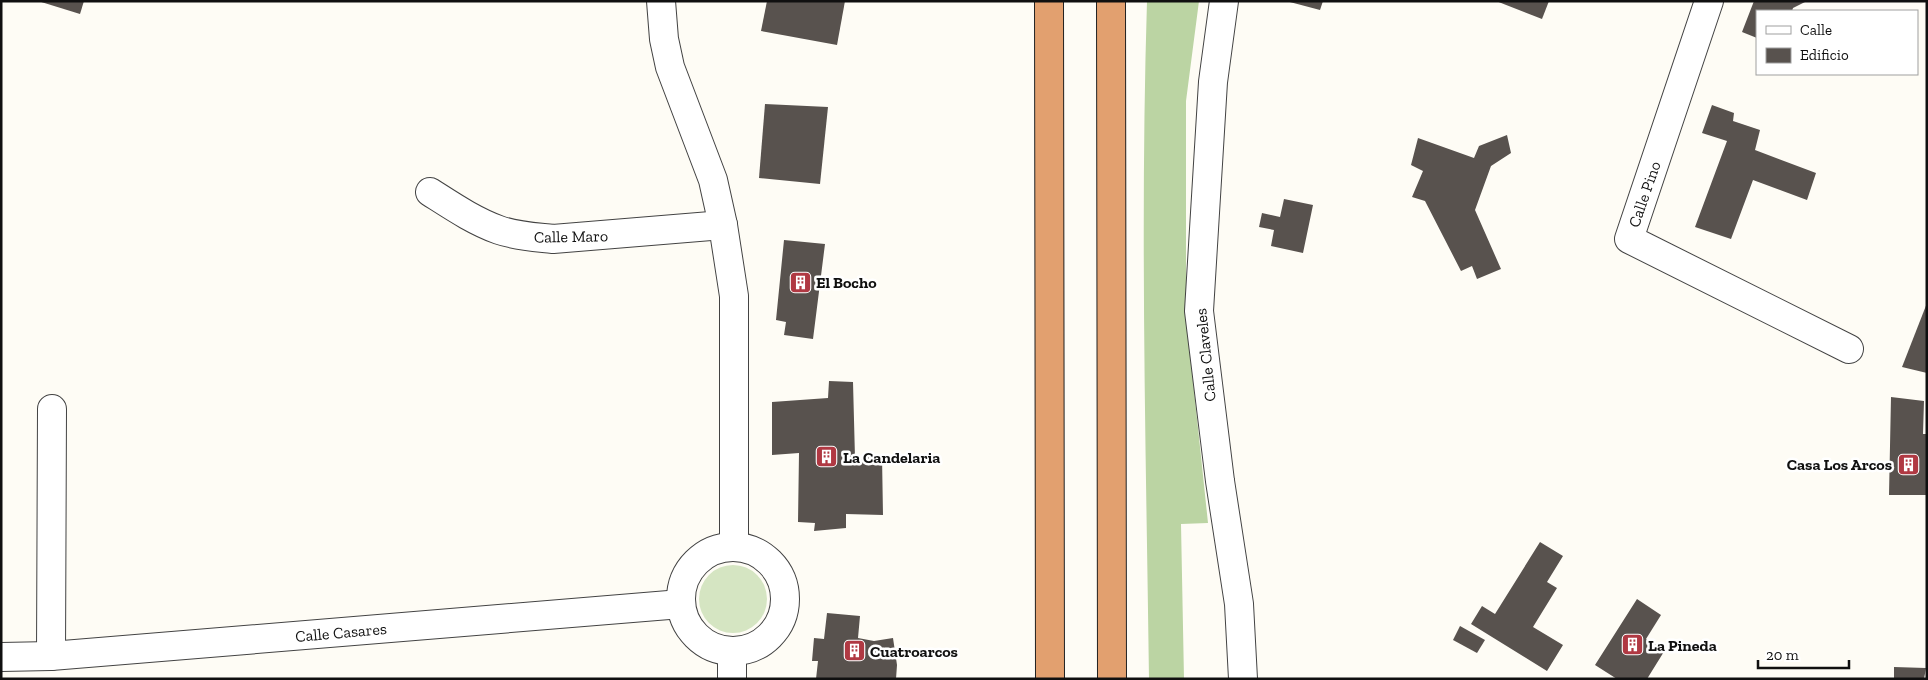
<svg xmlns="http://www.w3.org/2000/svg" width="1928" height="680" viewBox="0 0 1928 680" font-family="'Zilla Slab',serif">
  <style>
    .green { fill: #d5e5c2 }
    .forest { fill: #bbd4a3 }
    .building { fill: #58524e }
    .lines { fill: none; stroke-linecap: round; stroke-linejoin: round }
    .minor-casing { stroke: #434343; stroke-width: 30 }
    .tertiary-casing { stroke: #434343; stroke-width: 30 }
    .motorway-casing { stroke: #212121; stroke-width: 30 }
    .minor { stroke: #fff; stroke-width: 28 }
    .tertiary { stroke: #fff; stroke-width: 28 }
    .motorway { stroke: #e2a06f; stroke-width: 28 }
    .labels { text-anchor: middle; stroke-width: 5; stroke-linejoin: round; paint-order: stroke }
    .street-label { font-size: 16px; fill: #101010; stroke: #fff }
    .poi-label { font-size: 16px; font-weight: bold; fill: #101010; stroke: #fff; text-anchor: start }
  </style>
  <rect width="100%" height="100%" fill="#fefcf5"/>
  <circle class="green" cx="733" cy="599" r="34"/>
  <path class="forest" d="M1147,1H1199L1186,101V314L1208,523L1181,524L1184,679H1149C1146,453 1140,227 1147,1Z"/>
  <g class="building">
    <path d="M38,1H84L80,14Z"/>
    <path d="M767,1H845L837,45L761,31Z"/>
    <path d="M1286,1H1323L1320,10Z"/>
    <path d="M1496,1H1549L1542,19Z"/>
    <path d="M1754,1H1807L1793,8L1792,11H1757V38L1742,32Z"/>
    <path d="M765,104L828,107L820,184L759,178Z"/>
    <path d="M1712,105L1734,113L1733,121L1760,130L1755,150L1816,173L1807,200L1753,180L1731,239L1695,227L1727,141L1702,133Z"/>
    <path d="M1507,135L1511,153L1491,166L1475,210L1501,269L1477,279L1472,266L1461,271L1425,201L1412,197L1423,171L1411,165L1418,138L1474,158L1479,146Z"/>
    <path d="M1284,199L1313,205L1303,253L1271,246L1274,230L1259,227L1262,213L1280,217Z"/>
    <path d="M784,240L825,244L813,339L784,335L786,322L776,320Z"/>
    <path d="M1927,303V373L1902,367Z"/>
    <path d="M829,381L853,382L855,458L882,456L883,515L846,514V528L814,531L815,523L798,522L799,453L772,455V402L828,398Z"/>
    <path d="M1891,397L1924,401L1923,434H1927V495H1889Z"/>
    <path d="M1540,542L1563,556L1547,582L1557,588L1533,627L1563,645L1547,671L1471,624L1482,606L1495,614Z"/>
    <path d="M1637,599L1661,615L1646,639L1665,650L1647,679H1617L1595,665Z"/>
    <path d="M827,613L860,616L858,638L874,641L893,638L897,665L896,679H816L818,661H812L814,638L824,639Z"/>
    <path d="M1460,626L1485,640L1477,653L1453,640Z"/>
    <path d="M1894,667L1926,668L1924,679H1894Z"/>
  </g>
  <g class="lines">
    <defs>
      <g id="minor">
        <path d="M1224,1L1213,82L1199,311L1220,481L1239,604L1243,679"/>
        <path d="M1709,1L1629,239L1849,349"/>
        <path d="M430,192C452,206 474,221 499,230C516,236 535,237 553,239L723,225"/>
        <path d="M51,656L52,409"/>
        <path d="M1,657L51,656L681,604"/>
      </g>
      <g id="tertiary">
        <path d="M661,1L664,39L670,67L713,180L723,225L734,296V547"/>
        <circle cx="733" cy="599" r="52"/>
        <path d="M732,652V679"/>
      </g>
      <g id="motorway">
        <path d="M1049,1L1050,679"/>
        <path d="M1111,1L1112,679"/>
      </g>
    </defs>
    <use href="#minor" class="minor-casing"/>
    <use href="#tertiary" class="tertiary-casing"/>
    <use href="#motorway" class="motorway-casing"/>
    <use href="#minor" class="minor"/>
    <use href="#tertiary" class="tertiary"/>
    <use href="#motorway" class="motorway"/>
  </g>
  <defs>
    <symbol id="building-square" viewBox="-11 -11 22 22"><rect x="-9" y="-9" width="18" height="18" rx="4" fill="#b03943" stroke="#fff"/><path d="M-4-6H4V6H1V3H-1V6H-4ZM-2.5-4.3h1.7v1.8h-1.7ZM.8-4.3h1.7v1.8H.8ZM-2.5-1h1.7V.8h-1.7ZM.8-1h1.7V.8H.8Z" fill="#fff"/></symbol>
  </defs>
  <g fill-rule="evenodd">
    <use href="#building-square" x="788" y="270" width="25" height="25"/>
    <use href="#building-square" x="814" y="444" width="25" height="25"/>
    <use href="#building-square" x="1896" y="452" width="25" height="25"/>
    <use href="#building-square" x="1620" y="632" width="25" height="25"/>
    <use href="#building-square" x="842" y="638" width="25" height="25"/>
  </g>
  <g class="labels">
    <g class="street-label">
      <text transform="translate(1644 194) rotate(-71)" y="6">Calle Pino</text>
      <text transform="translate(571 236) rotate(-1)" y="6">Calle Maro</text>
      <text transform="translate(1205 355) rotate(-96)" y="6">Calle Claveles</text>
      <text transform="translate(341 632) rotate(-5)" y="6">Calle Casares</text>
    </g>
    <g class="poi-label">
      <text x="816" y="288">El Bocho</text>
      <text x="843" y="463">La Candelaria</text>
      <text x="1892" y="470" text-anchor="end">Casa Los Arcos</text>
      <text x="1648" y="651">La Pineda</text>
      <text x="870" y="657">Cuatroarcos</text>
    </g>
  </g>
  <rect width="1928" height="680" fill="none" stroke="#101010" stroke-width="5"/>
  <rect x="1756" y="10" width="162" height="65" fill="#ffffff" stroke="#9f9f9f"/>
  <rect x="1766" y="26" width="25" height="8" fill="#ffffff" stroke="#9f9f9f"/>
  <text x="1800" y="35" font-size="15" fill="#101010">Calle</text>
  <rect x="1766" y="48" width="25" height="15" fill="#58524e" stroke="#9f9f9f"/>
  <text x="1800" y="60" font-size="15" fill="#101010">Edificio</text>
  <path d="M1758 660v8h91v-8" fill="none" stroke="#101010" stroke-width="2.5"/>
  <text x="1766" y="660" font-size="15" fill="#101010" stroke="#ffffff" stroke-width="4" paint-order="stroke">20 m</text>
</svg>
